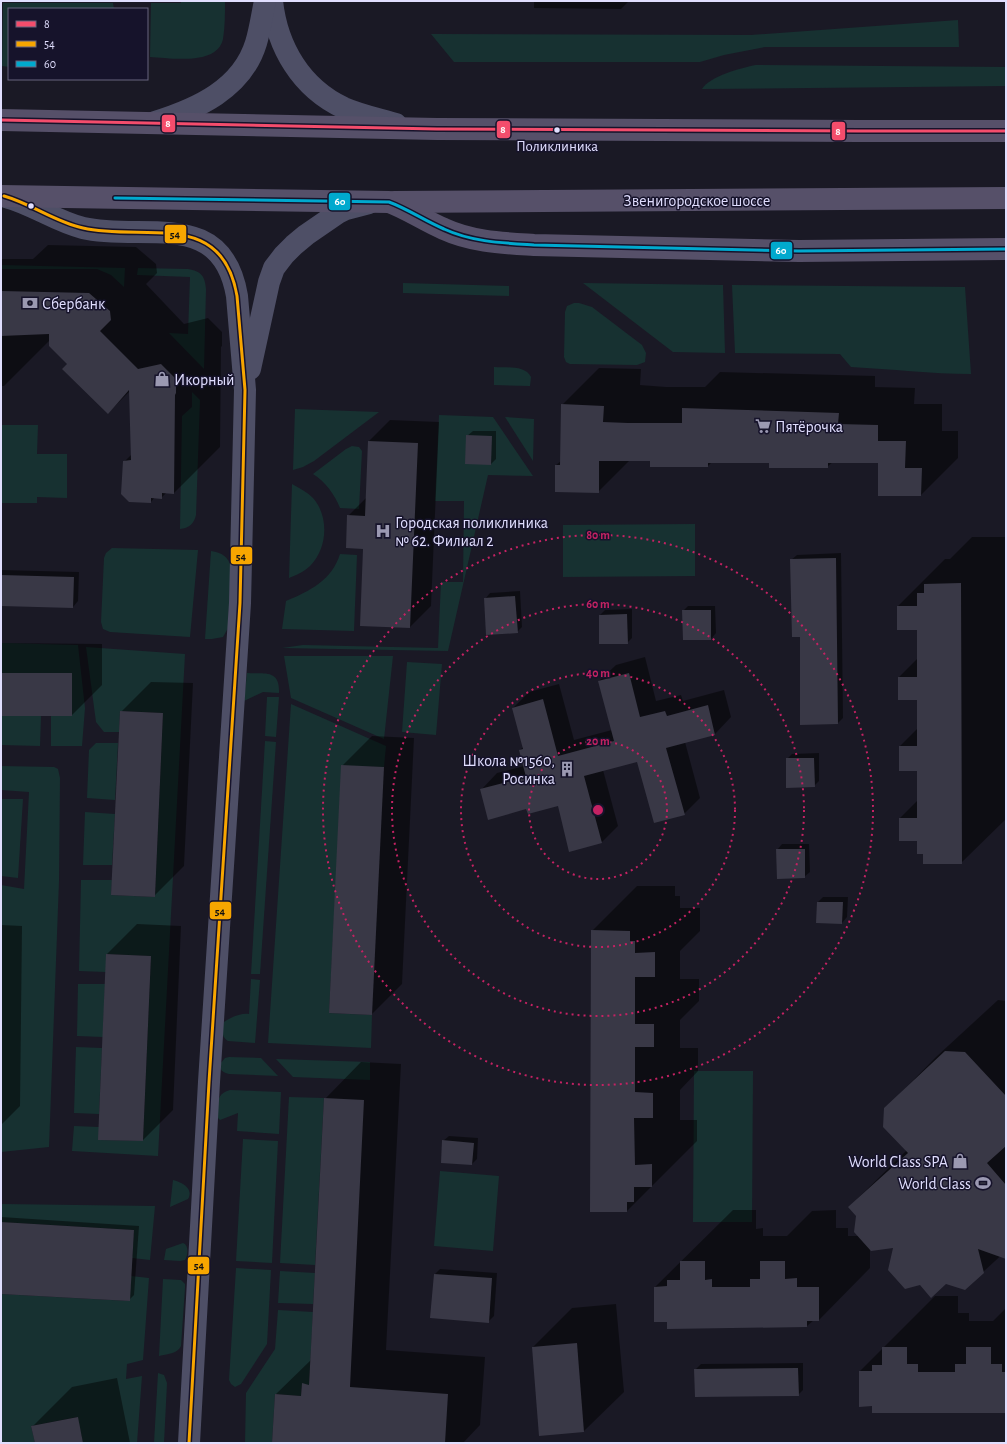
<svg xmlns="http://www.w3.org/2000/svg" width="1007" height="1444" viewBox="0 0 1007 1444" font-family="'Alegreya Sans',sans-serif">
  <style>
    .green { fill: #173131 }
    .shadow { fill: #0007 }
    .building { fill: #393846 }
    .lines { fill: none; stroke-linecap: round; stroke-linejoin: round }
    .minor { stroke: #4e4f66; stroke-width: 22 }
    .major { stroke: #565069; stroke-width: 22 }
    .bus-1-casing { stroke: #16132b; stroke-width: 6 }
    .bus-2-casing { stroke: #16132b; stroke-width: 6 }
    .bus-3-casing { stroke: #16132b; stroke-width: 6 }
    .bus-1 { stroke: #f44d6c; stroke-width: 3 }
    .bus-2 { stroke: #f7a600; stroke-width: 3 }
    .bus-3 { stroke: #00a9ce; stroke-width: 3 }
    .ring { fill: none; stroke: #c42263; stroke-width: 2; stroke-dasharray: 2 4 }
    .bus-dot { fill: #e0defe; stroke: #16132b; stroke-width: 1.5 }
    .labels { text-anchor: middle; stroke-width: 3; stroke-linejoin: round; paint-order: stroke }
    .bus-label { font-size: 15px; fill: #e0defe; stroke: #16132b }
    .street-label { font-size: 16px; fill: #e0defe; stroke: #16132b }
    .poi-label { font-size: 16px; fill: #e0defe; stroke: #16132b; text-anchor: start }
    .centre { fill: #c42263; stroke: #16132b; stroke-width: 2 }
    .ring-label { font-size: 12px; text-anchor: middle; font-weight: bold; fill: #c42263; stroke: #16132b; stroke-width: 3; stroke-linejoin: round; paint-order: stroke }
    .line-badge { stroke: #16132b; stroke-width: 1.5 }
    .badge-label { font-size: 11px; text-anchor: middle; font-weight: bold; fill: #fff }
    .pale-badge-label { font-size: 11px; text-anchor: middle; font-weight: bold; fill: #111 }
  </style>
  <rect width="100%" height="100%" fill="#1a1925"/>
  <g class="green">
    <path d="M181,1H225C225,13 225,27 223,39C217,66 171,58 150,57L151,3H181Z"/>
    <path d="M3,3H113L114,9H9V67L2,66Z"/>
    <path d="M958,20L959,47H765L724,55L700,62H454L431,34L751,35Z"/>
    <path d="M756,65L1006,67V86L702,89C710,76 741,68 756,65Z"/>
    <path d="M1,265L125,268L124,287L111,275L97,269H1Z"/>
    <path d="M138,268L188,269C201,271 205,276 206,289L204,369L169,333L188,334L190,277L137,275Z"/>
    <path d="M403,283L509,286V296L403,293Z"/>
    <path d="M583,283L723,285L725,353L673,352Z"/>
    <path d="M732,285L965,287L971,374C931,374 891,369 851,367L840,354L735,353Z"/>
    <path d="M574,303H579L592,307L642,345L646,353L645,362L637,365L570,364L566,362L564,357L565,312L567,306Z"/>
    <path d="M494,367C507,368 525,365 531,377L530,386L494,385Z"/>
    <path d="M192,392L200,400L196,515C194,524 189,528 180,529L182,416L192,407Z"/>
    <path d="M295,409L379,412L314,461L303,467L293,470Z"/>
    <path d="M439,415L493,417L533,476L488,475L448,651L282,648L303,645L438,648L441,582H463L464,501H435Z"/>
    <path d="M505,417L534,419L533,461Z"/>
    <path d="M1,425H38L37,454H67V498L37,497V503H1Z"/>
    <path d="M352,446L359,447L362,451L359,509L340,508C335,495 325,481 313,474L346,449Z"/>
    <path d="M292,484C299,488 307,492 313,498C329,516 328,548 310,566C305,571 297,575 289,578Z"/>
    <path d="M695,524V576L563,577V525Z"/>
    <path d="M112,548L198,550L190,637L110,632L103,629L101,622L104,558L106,553Z"/>
    <path d="M211,551C222,553 228,556 231,567L228,628L223,637L212,639H205Z"/>
    <path d="M340,554L357,555L354,631L282,629L286,601C310,591 332,580 340,554Z"/>
    <path d="M1,643L78,645L85,708L82,746H51V716H72V673H1Z"/>
    <path d="M86,647L185,654L158,1156L72,1151L74,1126L99,1127V1140L143,1141L151,956L106,954V972L79,971L81,880H112L111,895L155,897L163,713L120,711L119,732H104L96,722Z"/>
    <path d="M284,656H393L384,739L291,698Z"/>
    <path d="M407,662L442,664L436,735L402,732Z"/>
    <path d="M247,673C265,674 280,669 279,693L263,692L244,701Z"/>
    <path d="M267,697H279L276,737L265,736Z"/>
    <path d="M291,704L386,746L384,767L342,766L329,1013L372,1015L371,1048L268,1043Z"/>
    <path d="M1,716H41L40,746L1,745Z"/>
    <path d="M265,741L276,742L260,974H251Z"/>
    <path d="M96,743H118L115,800L87,798L89,750Z"/>
    <path d="M1,766L54,767L58,769L60,778L59,881L49,1147L1,1152V885L24,889L29,792L1,790Z"/>
    <path d="M1,799H23L18,878L1,876Z"/>
    <path d="M85,812L115,814L112,865H83Z"/>
    <path d="M251,979L260,980L255,1043L228,1041C221,1037 221,1028 224,1022C231,1017 241,1013 249,1014Z"/>
    <path d="M78,984H105L103,1037L77,1036Z"/>
    <path d="M76,1047L102,1048L99,1114L74,1113Z"/>
    <path d="M229,1057L261,1058L278,1076L229,1074C224,1073 219,1070 220,1064L225,1058Z"/>
    <path d="M276,1059L370,1062V1080L293,1077Z"/>
    <path d="M694,1071H753L752,1222H693Z"/>
    <path d="M230,1090L281,1092L279,1134L237,1131L238,1113L220,1120L218,1118C218,1105 215,1094 230,1090Z"/>
    <path d="M289,1097L324,1098L315,1265L280,1263Z"/>
    <path d="M243,1139L278,1141L272,1263L236,1261Z"/>
    <path d="M440,1171L499,1176L493,1251L434,1246Z"/>
    <path d="M173,1180C182,1182 194,1189 188,1199L170,1207Z"/>
    <path d="M1,1204L155,1206L150,1260L132,1258L134,1230L1,1222Z"/>
    <path d="M183,1243C189,1245 188,1255 185,1260L180,1261L164,1260L166,1249Z"/>
    <path d="M236,1268L271,1270L267,1344L241,1384L235,1387L231,1384L229,1380Z"/>
    <path d="M280,1271L315,1273L313,1304L278,1303Z"/>
    <path d="M131,1276L149,1278L143,1360L127,1364L126,1379L142,1376L137,1443H83L77,1417L31,1426L35,1443H1V1294L129,1301Z"/>
    <path d="M163,1279L181,1280L185,1284V1288L181,1346C177,1354 167,1354 159,1356Z"/>
    <path d="M278,1310L313,1312L309,1385L302,1384L301,1396L275,1394L272,1443H245L246,1393L275,1349Z"/>
    <path d="M158,1373L164,1375L167,1383L164,1443H154Z"/>
  </g>
  <g class="shadow">
    <path d="M1,1H182L181,2Z"/>
    <path d="M534,1H629L621,9L534,8Z"/>
    <path d="M48,245L136,247L156,264L157,273L146,284L184,324L208,318L222,332V346L221,347L220,447L174,493L167,492L161,498L155,497L151,502L124,462L132,454L130,391L108,413L50,340L4,386H1V259H33Z"/>
    <path d="M599,368L641,369L640,385L666,387H705L720,372L875,376V387L915,388L914,404H942V431H958V458L921,495L879,462H833L827,467L770,462H712L708,466L651,460H630L598,492L556,465L561,461L562,405Z"/>
    <path d="M390,420L439,422L431,606L410,627L365,548L348,516L367,497L369,441Z"/>
    <path d="M473,431H496V459L491,464L467,436Z"/>
    <path d="M972,537H1006V819L961,863L918,840L900,818L918,800V770L900,746L918,728V699L899,677L918,658V629H898V606L945,559H950Z"/>
    <path d="M841,553L843,718L838,723L801,636L791,560L797,555Z"/>
    <path d="M1,570L79,572L78,601L73,607L1,605Z"/>
    <path d="M520,591L522,627L517,632L485,599L490,593Z"/>
    <path d="M688,606H715L716,633L711,639L683,611Z"/>
    <path d="M632,609V638L627,643L600,615L605,610Z"/>
    <path d="M1,643L102,644V685L72,715H1Z"/>
    <path d="M645,657L656,701L681,695L683,701L724,690L731,717L715,734L685,742L700,798L684,814L638,761L603,770L618,826L602,842L558,805L527,808L481,790L497,773L524,766L520,750L523,747L513,708L529,692L559,684L574,740L612,730L599,681L616,665Z"/>
    <path d="M151,682L193,683L184,866L154,896L121,712Z"/>
    <path d="M372,736L414,738L402,984L372,1014L342,766Z"/>
    <path d="M819,753V781L814,786L787,759L792,754Z"/>
    <path d="M782,844H809L810,872L804,877L777,850Z"/>
    <path d="M637,886H675V896H680V908H700V931L680,951V979H699V1001L680,1020V1048H698V1071L680,1090V1120H697V1141L627,1211L592,931Z"/>
    <path d="M823,897H848L847,917L842,923L818,902Z"/>
    <path d="M137,924L181,926L173,1110L143,1140L107,954Z"/>
    <path d="M1,925L22,926L20,1106L1,1125Z"/>
    <path d="M998,1000L1006,1001V1251L983,1272L946,1283L920,1284L894,1247L870,1248V1268L819,1320H814L807,1326L668,1321L655,1287L733,1210H756V1229L763,1228V1236H787L812,1211L836,1210V1228H848V1236H859L857,1216L849,1207L906,1151L885,1109L936,1057Z"/>
    <path d="M361,1062L401,1064L386,1350L485,1357L480,1425L463,1443H273L276,1394L312,1359L325,1099Z"/>
    <path d="M449,1136L478,1138L477,1159L472,1164L443,1141Z"/>
    <path d="M1,1217L139,1226L134,1295L129,1300L1,1293Z"/>
    <path d="M440,1269L497,1273L494,1316L488,1322L434,1275Z"/>
    <path d="M935,1296H958V1313H969V1321H993L1006,1308V1412L873,1405L860,1371Z"/>
    <path d="M616,1304L624,1392L584,1431L540,1435L533,1347L572,1308Z"/>
    <path d="M803,1363V1390L798,1395L695,1370L701,1364Z"/>
    <path d="M117,1378L130,1443H36L32,1427L72,1387Z"/>
  </g>
  <g class="building">
    <path d="M1,291L89,293L110,311L111,320L100,331L138,369L161,364L176,379V393L175,395L174,494L162,493V499L151,498V503L129,502L121,494L123,461L131,460L129,390L108,414L62,369L67,364L49,346V334L1,336Z"/>
    <path d="M561,404L604,406L603,422L628,423H682V408L839,413L838,424L878,425V441H906L905,468H922L921,496H878V463H828V468H769V463H708V467H650V461H599V493L555,492V465H560Z"/>
    <path d="M466,435L492,436L491,465L465,464Z"/>
    <path d="M368,441L418,443L410,628L360,626L363,549L346,548L347,515L365,516Z"/>
    <path d="M836,558L838,724L800,725V637H792L790,559Z"/>
    <path d="M1,575L74,577L73,608L1,606Z"/>
    <path d="M961,583L962,864H923V854H917V841H899V818H917V771H899V746H917V700H898V677H917V630H897V606H917V593H924V584Z"/>
    <path d="M515,596L518,633L486,635L484,598Z"/>
    <path d="M682,610H711V640H683Z"/>
    <path d="M627,614L628,644H599V615Z"/>
    <rect x="1" y="673" width="71" height="43"/>
    <path d="M629,673L640,717L665,711L667,716L708,705L715,735L666,748L685,815L654,823L637,762L584,776L602,843L569,852L558,806L528,814L526,809L488,820L480,789L526,777L519,750L523,749L512,708L543,699L558,756L614,741L598,681Z"/>
    <path d="M120,711L163,713L155,897L111,895Z"/>
    <path d="M786,758H814L815,787L786,788Z"/>
    <path d="M341,765L384,767L372,1015L329,1013Z"/>
    <path d="M776,849H805V878L777,879Z"/>
    <path d="M817,902H843L842,924L816,923Z"/>
    <path d="M591,930L630,931V941H635V953L655,952V977H635V1024H654V1047H635V1092L653,1093V1118H634L635,1165L652,1164V1187H634V1202H627V1212H590Z"/>
    <path d="M106,954L151,956L143,1141L98,1140Z"/>
    <path d="M945,1051L965,1052L1006,1096V1146L987,1163L1006,1185V1259L978,1249L984,1273L965,1290L946,1284L931,1298L920,1285L905,1289L888,1270L893,1248L871,1251L854,1232L856,1216L848,1207L908,1153L883,1127L884,1108Z"/>
    <path d="M324,1098L364,1100L350,1387L448,1394L445,1443H272L275,1394L301,1396L302,1383L309,1385Z"/>
    <path d="M442,1140L474,1143L472,1165L441,1163Z"/>
    <path d="M1,1222L134,1230L130,1301L1,1294Z"/>
    <path d="M680,1261H705V1280L712,1279V1287H750V1279H760V1261H785V1279L797,1278V1287H819V1321H807V1327L667,1329V1322H654V1287L667,1286V1280H680Z"/>
    <path d="M434,1274L492,1278L489,1323L430,1318Z"/>
    <path d="M577,1343L584,1432L539,1436L532,1347Z"/>
    <path d="M882,1347H907V1364H918V1372H955V1364H966V1347H991V1364H1002V1372H1006V1413H872V1406L859,1407V1371H872V1365H882Z"/>
    <path d="M798,1368L799,1396L695,1397L694,1369Z"/>
    <path d="M78,1417L83,1443H35L31,1426Z"/>
  </g>
  <g class="lines">
    <g class="minor">
      <path d="M272,1C277,47 301,88 344,108C360,115 379,119 396,124"/>
      <path d="M155,122C197,109 242,89 256,43C260,30 262,15 265,1"/>
      <path d="M6,197C33,204 55,221 83,228C144,242 222,207 237,296L245,390L240,603L209,1082L189,1443"/>
      <path d="M250,369L269,282L274,268L284,255L294,245L306,235L338,213L346,209L369,203"/>
    </g>
    <g class="major">
      <path d="M1,120L437,129L859,131H1006"/>
      <path d="M1,196L389,202C408,209 425,221 444,229C472,242 503,243 534,245L799,251L1006,249"/>
      <path d="M394,202L1006,198"/>
    </g>
    <defs>
      <path id="bus-1" d="M1,120L437,129L859,131H1006"/>
      <path id="bus-2" d="M4,196C32,204 55,222 83,228C144,242 222,208 237,296L245,390L240,603L209,1082L189,1443"/>
      <path id="bus-3" d="M115,198L389,202C408,209 425,221 444,229C472,242 503,243 534,245L799,251L1006,249"/>
    </defs>
    <use href="#bus-1" class="bus-1-casing"/>
    <use href="#bus-2" class="bus-2-casing"/>
    <use href="#bus-3" class="bus-3-casing"/>
    <use href="#bus-1" class="bus-1"/>
    <use href="#bus-2" class="bus-2"/>
    <use href="#bus-3" class="bus-3"/>
  </g>
  <g class="ring">
    <circle cx="598" cy="810" r="69"/>
    <circle cx="598" cy="810" r="137"/>
    <circle cx="598" cy="810" r="206"/>
    <circle cx="598" cy="810" r="275"/>
  </g>
  <defs>
    <symbol id="bank-bare" viewBox="-9 -9 18 18"><path d="M-6-4H6V4H-6ZM0-2.3a2.3 2.3 0 1 0 0 4.6a2.3 2.3 0 1 0 0-4.6Z" fill="#9b99b2" stroke="#16132b" stroke-width="2.5" paint-order="stroke"/></symbol>
    <symbol id="shop-bare" viewBox="-9 -9 18 18"><path d="M-5-2.5h2.3a2.7 3.5 0 0 1 5.4 0H5L5.5 6h-11ZM-1.5-2.5h3a1.5 2.3 0 0 0-3 0Z" fill="#9b99b2" stroke="#16132b" stroke-width="2.5" paint-order="stroke"/></symbol>
    <symbol id="supermarket-bare" viewBox="-9 -9 18 18"><path d="M-6-5.5h2.5l.6 2H6L4.5 2H-2.5L-4.4-4H-6ZM-1.5 3.2a1.3 1.3 0 1 0 .1 0ZM3 3.2a1.3 1.3 0 1 0 .1 0Z" fill="#9b99b2" stroke="#16132b" stroke-width="2.5" paint-order="stroke"/></symbol>
    <symbol id="hospital-bare" viewBox="-9 -9 18 18"><path d="M-5-5h3v3.5h4V-5h3V5h-3V1.5h-4V5h-3Z" fill="#9b99b2" stroke="#16132b" stroke-width="2.5" paint-order="stroke"/></symbol>
    <symbol id="building-bare" viewBox="-9 -9 18 18"><path d="M-4-6H4V6H1V3H-1V6H-4ZM-2.5-4.3h1.7v1.8h-1.7ZM.8-4.3h1.7v1.8H.8ZM-2.5-1h1.7V.8h-1.7ZM.8-1h1.7V.8H.8Z" fill="#9b99b2" stroke="#16132b" stroke-width="2.5" paint-order="stroke"/></symbol>
    <symbol id="stadium-bare" viewBox="-9 -9 18 18"><path d="M0-5a6.5 5 0 1 0 0 10a6.5 5 0 1 0 0-10ZM-3.5-1.8h7v3.6h-7Z" fill="#9b99b2" stroke="#16132b" stroke-width="2.5" paint-order="stroke"/></symbol>
  </defs>
  <g fill-rule="evenodd">
    <use href="#bank-bare" x="19" y="292" width="22" height="22"/>
    <use href="#shop-bare" x="151" y="368" width="22" height="22"/>
    <use href="#supermarket-bare" x="752" y="415" width="22" height="22"/>
    <use href="#hospital-bare" x="372" y="520" width="22" height="22"/>
    <use href="#building-bare" x="556" y="758" width="22" height="22"/>
    <use href="#shop-bare" x="949" y="1150" width="22" height="22"/>
    <use href="#stadium-bare" x="972" y="1172" width="22" height="22"/>
  </g>
  <g class="bus-dot">
    <circle cx="557" cy="130" r="3.5"/>
    <circle cx="31" cy="206" r="3.5"/>
  </g>
  <g class="labels">
    <g class="bus-label">
      <text x="557" y="151">Поликлиника</text>
    </g>
    <g class="street-label">
      <text x="697" y="206">Звенигородское шоссе</text>
    </g>
    <g class="poi-label">
      <text x="42" y="309">Сбербанк</text>
      <text x="174" y="385">Икорный</text>
      <text x="775" y="432">Пятёрочка</text>
      <text x="395" y="528">Городская поликлиника<tspan x="395" dy="18">№ 62. Филиал 2</tspan></text>
      <text x="555" y="766" text-anchor="end">Школа №1560,<tspan x="555" dy="18">Росинка</tspan></text>
      <text x="948" y="1167" text-anchor="end">World Class SPA</text>
      <text x="971" y="1189" text-anchor="end">World Class</text>
    </g>
  </g>
  <circle cx="598" cy="810" r="6" class="centre"/>
  <g class="ring-label">
    <text x="598" y="539">80 m</text>
    <text x="598" y="608">60 m</text>
    <text x="598" y="677">40 m</text>
    <text x="598" y="745">20 m</text>
  </g>
  <g class="line-badge">
    <rect x="161" y="114" width="15" height="19" rx="4" fill="#f44d6c"/>
    <rect x="496" y="120" width="15" height="19" rx="4" fill="#f44d6c"/>
    <rect x="831" y="121" width="15" height="20" rx="4" fill="#f44d6c"/>
    <rect x="328" y="192" width="23" height="19" rx="4" fill="#00a9ce"/>
    <rect x="164" y="224" width="23" height="20" rx="4" fill="#f7a600"/>
    <rect x="770" y="241" width="23" height="19" rx="4" fill="#00a9ce"/>
    <rect x="230" y="546" width="23" height="19" rx="4" fill="#f7a600"/>
    <rect x="209" y="901" width="23" height="19" rx="4" fill="#f7a600"/>
    <rect x="187" y="1256" width="23" height="19" rx="4" fill="#f7a600"/>
  </g>
  <g class="badge-label">
    <text x="168" y="127">8</text>
    <text x="503" y="133">8</text>
    <text x="838" y="135">8</text>
    <text x="340" y="205">60</text>
    <text x="781" y="254">60</text>
  </g>
  <g class="pale-badge-label">
    <text x="175" y="238">54</text>
    <text x="241" y="560">54</text>
    <text x="220" y="915">54</text>
    <text x="199" y="1269">54</text>
  </g>
  <rect width="1007" height="1444" fill="none" stroke="#e0defe" stroke-width="4"/>
  <rect x="8" y="8" width="140" height="72" fill="#16132b" stroke="#67647f"/>
  <rect x="16" y="21" width="20" height="6" fill="#f44d6c" stroke="#67647f"/>
  <text x="44" y="28" font-size="12" fill="#e0defe">8</text>
  <rect x="16" y="41" width="20" height="6" fill="#f7a600" stroke="#67647f"/>
  <text x="44" y="48" font-size="12" fill="#e0defe">54</text>
  <rect x="16" y="61" width="20" height="6" fill="#00a9ce" stroke="#67647f"/>
  <text x="44" y="68" font-size="12" fill="#e0defe">60</text>
</svg>
